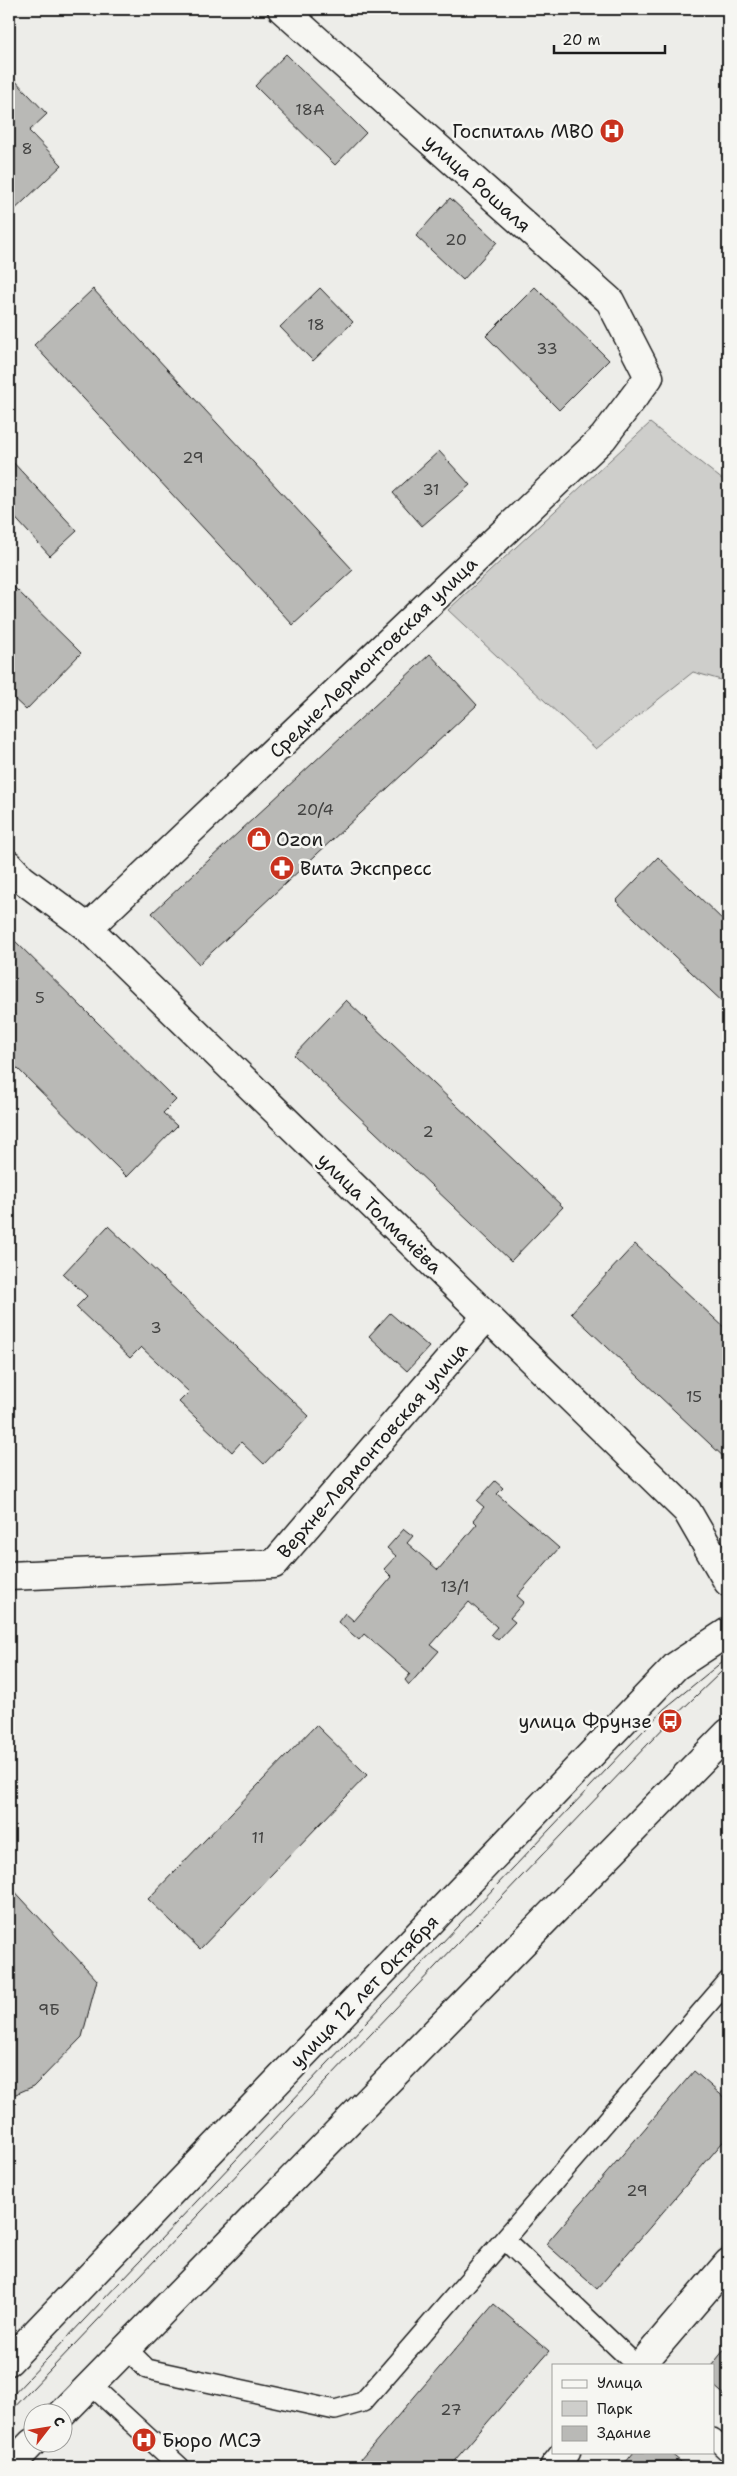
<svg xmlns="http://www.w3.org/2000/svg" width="737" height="2476" viewBox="0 0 737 2476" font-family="'Shantell Sans',sans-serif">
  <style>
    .green { fill: #cececb; stroke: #757574 }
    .building { fill: #b9b9b6; stroke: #1c1c1c }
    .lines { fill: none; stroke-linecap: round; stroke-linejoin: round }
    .service-casing { stroke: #1c1c1c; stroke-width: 22 }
    .minor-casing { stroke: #1c1c1c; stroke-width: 31 }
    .primary-casing { stroke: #1c1c1c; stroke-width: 31 }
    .service { stroke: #f6f6f2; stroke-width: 19 }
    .minor { stroke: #f6f6f2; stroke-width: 28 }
    .primary { stroke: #f6f6f2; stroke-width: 28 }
    .tram { stroke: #1c1c1c; stroke-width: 1 }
    .labels { text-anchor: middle; stroke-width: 5; stroke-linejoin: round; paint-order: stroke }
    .number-label { font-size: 16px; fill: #434342 }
    .poi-label { font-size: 19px; fill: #1c1c1c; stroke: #f6f6f2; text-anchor: start }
    .street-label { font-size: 19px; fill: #1c1c1c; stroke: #f6f6f2 }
  </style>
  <rect width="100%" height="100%" fill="#edede9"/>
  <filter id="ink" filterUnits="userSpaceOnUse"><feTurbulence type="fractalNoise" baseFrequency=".02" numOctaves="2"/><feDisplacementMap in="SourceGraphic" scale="10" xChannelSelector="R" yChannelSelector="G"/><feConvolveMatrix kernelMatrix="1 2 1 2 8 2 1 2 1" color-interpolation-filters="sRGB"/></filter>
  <g filter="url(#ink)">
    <path class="green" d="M650,423L728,484V682L693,672L596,749L448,610Z"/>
    <g class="building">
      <path d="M286,54L366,133L335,165L255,86Z"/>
      <path d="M9,74L47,114L29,131L62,165L9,215Z"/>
      <path d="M450,198L497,242L463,280L416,236Z"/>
      <path d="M535,287L609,360L559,410L486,336Z"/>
      <path d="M320,288L353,322L313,361L280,327Z"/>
      <path d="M93,289L353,570L293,625L34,345Z"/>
      <path d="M439,451L470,485L422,526L393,493Z"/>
      <path d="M9,458L77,531L50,556L9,511Z"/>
      <path d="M14,587L81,653L26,710L9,694V592Z"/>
      <path d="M430,654L477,705L199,964L152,913Z"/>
      <path d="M658,857L728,925V1007L616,901Z"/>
      <path d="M9,935L176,1100L163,1113L177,1126L127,1177L9,1060Z"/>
      <path d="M346,1000L563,1207L511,1261L294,1055Z"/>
      <path d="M108,1226L309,1416L264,1464L241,1442L232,1452L179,1402L189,1392L141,1347L130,1358L76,1307L87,1296L63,1274Z"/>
      <path d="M635,1244L728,1331V1461L571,1313Z"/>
      <path d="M390,1313L429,1347L407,1371L369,1336Z"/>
      <path d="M495,1481L503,1488L497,1494L559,1548L517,1596L524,1602L510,1618L515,1622L498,1640L491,1634L497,1627L469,1602L431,1645L439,1651L409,1685L405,1680L410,1674L364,1634L359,1640L338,1622L345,1613L354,1621L392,1577L384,1569L396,1556L387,1548L404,1529L413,1536L407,1543L438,1570L477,1524L473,1520L484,1507L477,1501Z"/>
      <path d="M316,1725L367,1775L200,1949L148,1899Z"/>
      <path d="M9,1885L97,1980L82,2037L34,2086L9,2097Z"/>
      <path d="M694,2071L728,2101V2136L597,2289L546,2244Z"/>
      <path d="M494,2304L549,2351L449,2467H354Z"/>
      <path d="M728,2345V2398L713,2385L712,2365Z"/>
      <path d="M633,2452H669L687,2467H621Z"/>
    </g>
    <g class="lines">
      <defs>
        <g id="service">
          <path d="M505,2240L636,2365"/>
          <path d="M126,2348L147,2369L335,2410L363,2402L728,1981"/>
          <path d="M90,2384L180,2467"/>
          <path d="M713,2438L728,2452"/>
        </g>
        <g id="minor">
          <path d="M9,865L22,879L88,928L687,1511L728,1582"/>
          <path d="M88,928L603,438L649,377L610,301L282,9"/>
          <path d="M9,1576L274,1564L486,1317"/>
        </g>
        <g id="primary">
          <path d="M9,2361L676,1666L728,1632"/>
          <path d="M641,2365L728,2263"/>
          <path d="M62,2414L728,1733"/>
          <path d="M9,2467L32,2443"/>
          <path d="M554,2467L566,2452"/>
        </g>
      </defs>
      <use href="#service" class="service-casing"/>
      <use href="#minor" class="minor-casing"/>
      <use href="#primary" class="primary-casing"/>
      <use href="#service" class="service"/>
      <use href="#minor" class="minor"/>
      <use href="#primary" class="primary"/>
      <g class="tram">
        <path d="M9,2399L664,1709L728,1657"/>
        <path d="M9,2413L670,1721L721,1672L728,1668"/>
      </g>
    </g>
  </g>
  <defs>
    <symbol id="hospital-disc" viewBox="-11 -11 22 22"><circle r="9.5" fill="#c8321e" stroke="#f6f6f2"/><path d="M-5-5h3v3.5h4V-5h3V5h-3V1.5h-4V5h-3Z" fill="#fff"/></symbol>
    <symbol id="shop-disc" viewBox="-11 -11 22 22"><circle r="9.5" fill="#c8321e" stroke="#f6f6f2"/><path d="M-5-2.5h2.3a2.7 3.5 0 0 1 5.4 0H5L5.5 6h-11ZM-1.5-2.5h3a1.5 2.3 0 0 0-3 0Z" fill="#fff"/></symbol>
    <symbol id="pharmacy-disc" viewBox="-11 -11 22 22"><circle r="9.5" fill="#c8321e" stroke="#f6f6f2"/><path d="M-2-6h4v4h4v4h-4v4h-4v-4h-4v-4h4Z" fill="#fff"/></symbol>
    <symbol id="bus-disc" viewBox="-11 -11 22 22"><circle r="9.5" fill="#c8321e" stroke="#f6f6f2"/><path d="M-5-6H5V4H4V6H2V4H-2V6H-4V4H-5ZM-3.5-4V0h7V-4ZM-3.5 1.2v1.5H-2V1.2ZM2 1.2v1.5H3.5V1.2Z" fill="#fff"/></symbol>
  </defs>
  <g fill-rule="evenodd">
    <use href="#hospital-disc" x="598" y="117" width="28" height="28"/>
    <use href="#shop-disc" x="245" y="825" width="28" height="28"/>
    <use href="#pharmacy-disc" x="268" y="854" width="28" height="28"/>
    <use href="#bus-disc" x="656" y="1707" width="28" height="28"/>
    <use href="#hospital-disc" x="130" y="2426" width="28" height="28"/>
  </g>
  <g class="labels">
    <g class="number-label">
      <text x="310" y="115">18А</text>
      <text x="27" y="154">8</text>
      <text x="456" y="245">20</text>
      <text x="316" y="330">18</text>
      <text x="547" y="354">33</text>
      <text x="193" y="463">29</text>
      <text x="431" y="495">31</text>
      <text x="315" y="815">20/4</text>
      <text x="40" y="1003">5</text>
      <text x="428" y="1137">2</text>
      <text x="156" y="1333">3</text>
      <text x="694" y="1402">15</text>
      <text x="455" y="1592">13/1</text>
      <text x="258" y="1843">11</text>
      <text x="49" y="2015">9Б</text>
      <text x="637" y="2196">29</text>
      <text x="451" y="2415">27</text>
    </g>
    <g class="poi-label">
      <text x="594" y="138" text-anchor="end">Госпиталь МВО</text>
      <text x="276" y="846">Ozon</text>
      <text x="300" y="875">Вита Экспресс</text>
      <text x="652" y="1728" text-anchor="end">улица Фрунзе</text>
      <text x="162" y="2447">Бюро МСЭ</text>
    </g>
    <g class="street-label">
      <text transform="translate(478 183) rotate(42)" y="7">улица Рошаля</text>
      <text transform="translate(373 657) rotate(-44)" y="7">Средне-Лермонтовская улица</text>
      <text transform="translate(380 1213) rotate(44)" y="7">улица Толмачёва</text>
      <text transform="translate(372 1450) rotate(-49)" y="7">Верхне-Лермонтовская улица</text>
      <text transform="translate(364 1991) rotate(-46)" y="7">улица 12 лет Октября</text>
    </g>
  </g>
  <rect width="737" height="2476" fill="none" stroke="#f6f6f2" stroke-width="30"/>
  <rect x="15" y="15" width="707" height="2446" fill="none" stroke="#1c1c1c" stroke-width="2" filter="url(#ink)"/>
  <rect x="552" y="2364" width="162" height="90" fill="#f6f6f2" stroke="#9f9f9c"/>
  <rect x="562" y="2380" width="25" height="8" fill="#f6f6f2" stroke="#9f9f9c"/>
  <text x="597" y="2388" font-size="15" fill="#1c1c1c">Улица</text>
  <rect x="562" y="2401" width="25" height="15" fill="#cececb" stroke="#9f9f9c"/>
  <text x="597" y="2414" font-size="15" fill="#1c1c1c">Парк</text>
  <rect x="562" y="2426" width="25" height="15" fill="#b9b9b6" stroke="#9f9f9c"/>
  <text x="597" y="2438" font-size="15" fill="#1c1c1c">Здание</text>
  <g transform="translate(48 2428) rotate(59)"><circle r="24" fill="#f6f6f2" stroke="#9f9f9c"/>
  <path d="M0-4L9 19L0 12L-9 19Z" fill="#c8321e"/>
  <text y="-8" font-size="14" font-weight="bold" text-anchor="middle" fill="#1c1c1c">С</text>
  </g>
  <path d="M554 45v8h111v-8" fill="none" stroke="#1c1c1c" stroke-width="2.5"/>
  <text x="562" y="45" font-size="15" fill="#1c1c1c" stroke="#f6f6f2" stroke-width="4" paint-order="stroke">20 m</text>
</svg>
